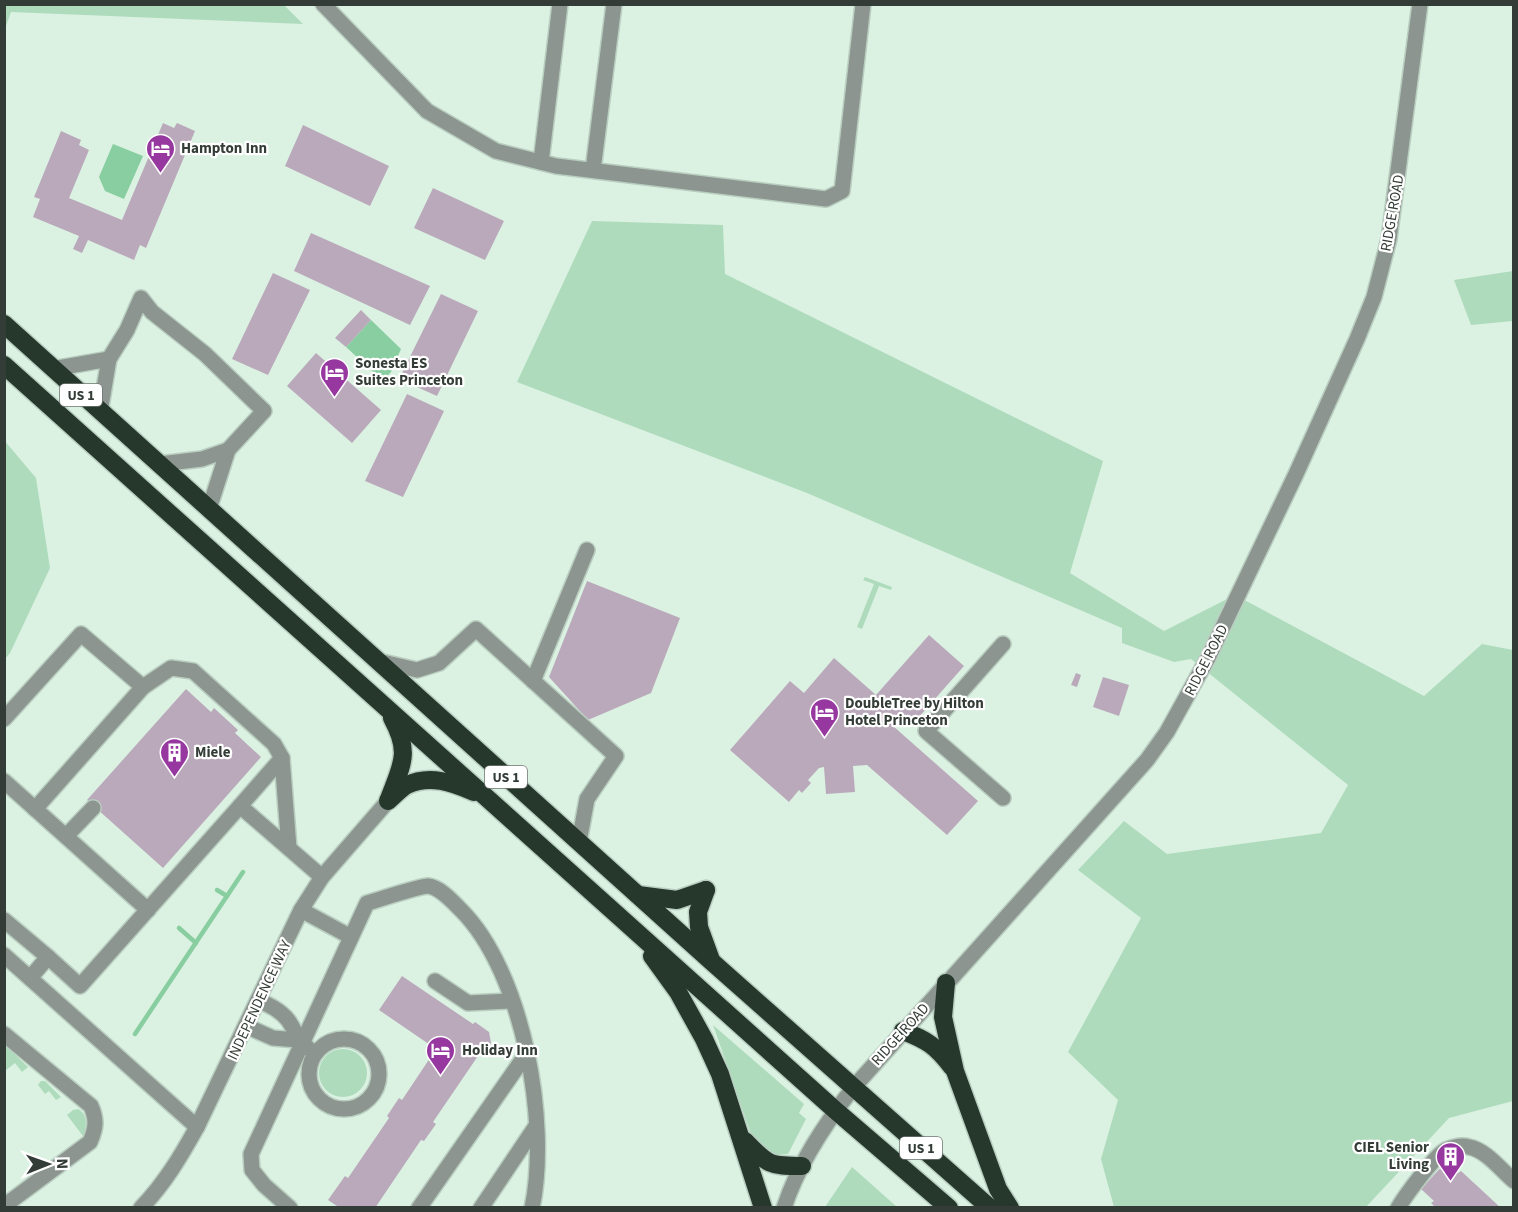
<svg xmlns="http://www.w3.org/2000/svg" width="1518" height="1212" viewBox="0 0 1518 1212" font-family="'Source Sans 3',sans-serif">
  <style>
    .green { fill: #afdbbd }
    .water { fill: #88cea0 }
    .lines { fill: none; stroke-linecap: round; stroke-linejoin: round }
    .stream { stroke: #88cea0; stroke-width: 4.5 }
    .building { fill: #baa9bb }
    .minor-casing { stroke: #b9cec0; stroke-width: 18 }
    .highway-casing { stroke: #b9cec0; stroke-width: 21 }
    .minor { stroke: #8c958f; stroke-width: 15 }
    .highway { stroke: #26382c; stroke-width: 18 }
    .labels { text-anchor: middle; stroke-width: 4.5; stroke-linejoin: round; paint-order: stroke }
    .shield { fill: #fff; stroke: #707672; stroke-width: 1.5 }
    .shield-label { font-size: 14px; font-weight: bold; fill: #333c36 }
    .poi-label { font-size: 15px; font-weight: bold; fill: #333c36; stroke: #fff; text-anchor: start }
    .street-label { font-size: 15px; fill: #333c36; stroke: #fff }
  </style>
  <rect width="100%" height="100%" fill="#dbf2e2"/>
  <g class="green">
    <path d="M5,4L284,5L303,24L11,12L5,29Z"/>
    <path d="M592,221L723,225L725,274L1103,461L1070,573L1164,631L1235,595L1424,696L1482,644L1513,650V1101L1449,1118L1366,1207H1114L1101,1159L1118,1100L1068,1052L1141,918L1078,870L1124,821L1167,854L1321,833L1348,785L1191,659L1174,662L1122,643V628L807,493L517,382Z"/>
    <path d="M1513,271V321L1471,325L1454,280Z"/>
    <path d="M4,440L36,478L50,568L10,653L5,659Z"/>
    <path d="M865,577L892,587L891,590L879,586L862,629L857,627L874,584L863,580Z"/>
    <path d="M713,1025L804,1104L799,1113L806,1119L788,1154L771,1155L752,1137Z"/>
    <path d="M4,1044L28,1067L22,1072L15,1063L5,1071Z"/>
    <circle cx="343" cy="1073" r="24"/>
    <path d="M41,1081H45L61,1097L56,1100L49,1091L45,1094L38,1085Z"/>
    <path d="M78,1109C88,1114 86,1125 85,1134L83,1136L67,1115L73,1110Z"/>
    <path d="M852,1167L897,1207H825Z"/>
  </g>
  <g class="water">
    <path d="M113,144L143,156L124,199L105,191L99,177Z"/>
    <path d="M371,320L401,349L391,372L383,381L346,347Z"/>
  </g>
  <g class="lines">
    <g class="stream">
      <path d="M217,890L227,896"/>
      <path d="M179,928L196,943"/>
      <path d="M135,1034L243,872"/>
    </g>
  </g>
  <g class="building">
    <path d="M163,123L174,128L177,123L195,131L146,248L140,245L134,260L88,240L82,253L73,249L79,236L33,217L40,199L34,197L61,131L81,140L79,145L89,150L69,198L122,220Z"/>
    <path d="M303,125L389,166L370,206L285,166Z"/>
    <path d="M433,188L504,221L485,260L414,228Z"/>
    <path d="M311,233L430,286L410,325L294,271Z"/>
    <path d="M273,273L310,290L268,375L232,359Z"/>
    <path d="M441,294L478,311L437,396L399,379Z"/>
    <path d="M361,310L371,320L346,347L335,338Z"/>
    <path d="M316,353L381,410L352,443L287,386Z"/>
    <path d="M407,394L444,411L403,497L365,481Z"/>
    <path d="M587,581L680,618L651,693L588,720L549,677Z"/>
    <path d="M929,635L964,666L911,726L901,717L893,726L978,801L947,835L867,765L853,766L855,792L826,794L824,767L819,768L808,780L811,783L802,793L799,790L789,802L730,750L790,681L804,693L834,658L876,695Z"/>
    <path d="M1076,673L1081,675L1077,687L1071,685Z"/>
    <path d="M1103,677L1129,685L1119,716L1093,707Z"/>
    <path d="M186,689L211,712L214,708L238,730L235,733L261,757L163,868L87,800Z"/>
    <path d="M402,976L473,1024L475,1022L489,1032L491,1043L483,1055L480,1053L433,1122L436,1124L424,1141L421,1140L375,1208H340L328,1200L345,1176L348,1178L389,1118L387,1116L399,1098L402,1100L436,1049L379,1010Z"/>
    <path d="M1446,1162L1458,1173L1461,1171L1501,1208H1436L1431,1203L1434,1201L1421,1189Z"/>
  </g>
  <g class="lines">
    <defs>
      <g id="minor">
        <path d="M323,4L427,111L496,151L556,166L826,199L842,191L863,4"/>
        <path d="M541,162L560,4"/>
        <path d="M593,170L614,4"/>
        <path d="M52,369L109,359"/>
        <path d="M100,412L109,359L127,330L141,298L152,312L205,354L264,411L228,450L209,509"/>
        <path d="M160,464L202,459L228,450"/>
        <path d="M378,661L417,670L439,663L476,629L616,756L587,799L579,842"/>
        <path d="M533,681L587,550"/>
        <path d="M4,719L81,634L143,687L171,668L193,671L274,744L282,758L289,848"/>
        <path d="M282,758L240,806L322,877"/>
        <path d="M4,781L148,910"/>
        <path d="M1003,798L926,731L1003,644"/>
        <path d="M35,809L143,687"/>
        <path d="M66,836L93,808"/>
        <path d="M301,910L351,937"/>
        <path d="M4,920L48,957"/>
        <path d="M4,955L197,1127"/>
        <path d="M30,978L48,957L80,986L240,806"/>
        <path d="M435,981L468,1003L512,1001"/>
        <path d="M258,1000C269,1005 280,1010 288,1020C296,1031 296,1039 308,1048"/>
        <path d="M246,1026L273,1038L298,1040"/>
        <path d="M4,1034L91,1106C97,1120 96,1128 90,1142L4,1206"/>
        <circle cx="344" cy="1074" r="35"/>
        <path d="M141,1208C165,1183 181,1156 197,1127L301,910L322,877L388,801"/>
        <path d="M290,1208L264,1185L252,1170L251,1154L367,903C378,900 419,886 428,886C440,887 453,902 461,910C523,972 550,1123 532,1208"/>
        <path d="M419,1208L527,1053"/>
        <path d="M481,1208L536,1126"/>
        <path d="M784,1208C798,1164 825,1124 853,1088L1147,760L1167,732L1208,658L1296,474L1357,339L1374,297L1389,239L1420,4"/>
        <path d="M1398,1208C1405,1196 1435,1155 1446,1150C1453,1147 1462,1145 1469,1147C1486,1150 1501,1170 1514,1181"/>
      </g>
      <g id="highway">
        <path d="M4,324L711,961L990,1208"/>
        <path d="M4,365L835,1110L949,1208"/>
        <path d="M389,799C402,764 411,753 392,718"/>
        <path d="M388,801C394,796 401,788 407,785C430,774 453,783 474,792"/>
        <path d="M706,890L698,912L699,927L711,960"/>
        <path d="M638,895L677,900L706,890"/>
        <path d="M652,956L678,992L704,1039L720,1074L763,1208"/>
        <path d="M946,983L943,1017L955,1071L998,1189L1010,1208"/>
        <path d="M903,1031C927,1040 936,1046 952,1067"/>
        <path d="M745,1141C768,1165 769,1166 802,1166"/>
      </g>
    </defs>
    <use href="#minor" class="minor-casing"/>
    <use href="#highway" class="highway-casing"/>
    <use href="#minor" class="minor"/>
    <use href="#highway" class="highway"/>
  </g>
  <defs>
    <symbol id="hotel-pin" viewBox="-11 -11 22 30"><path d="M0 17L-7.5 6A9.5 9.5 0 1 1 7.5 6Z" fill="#9738a1" stroke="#fff"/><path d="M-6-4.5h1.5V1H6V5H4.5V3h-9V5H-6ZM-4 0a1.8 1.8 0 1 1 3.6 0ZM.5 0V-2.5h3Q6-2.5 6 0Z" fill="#fff"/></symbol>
    <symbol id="building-pin" viewBox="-11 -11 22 30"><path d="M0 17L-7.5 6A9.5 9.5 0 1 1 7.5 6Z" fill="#9738a1" stroke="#fff"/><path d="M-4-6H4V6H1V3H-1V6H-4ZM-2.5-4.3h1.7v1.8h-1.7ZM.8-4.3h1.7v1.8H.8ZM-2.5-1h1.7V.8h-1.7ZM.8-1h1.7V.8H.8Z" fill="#fff"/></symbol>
  </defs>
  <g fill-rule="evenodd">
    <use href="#hotel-pin" x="144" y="132" width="33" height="45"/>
    <use href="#hotel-pin" x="318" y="356" width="33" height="45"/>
    <use href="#hotel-pin" x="808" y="696" width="33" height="45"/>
    <use href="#building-pin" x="158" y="736" width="33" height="45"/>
    <use href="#hotel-pin" x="424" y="1034" width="33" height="45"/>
    <use href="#building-pin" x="1434" y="1140" width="33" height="45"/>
  </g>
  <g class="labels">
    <g class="shield">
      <rect x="60" y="384" width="42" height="22" rx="4.5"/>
      <rect x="485" y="766" width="42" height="22" rx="4.5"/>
      <rect x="900" y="1137" width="42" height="22" rx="4.5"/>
    </g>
    <g class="shield-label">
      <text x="81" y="400">US 1</text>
      <text x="506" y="782">US 1</text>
      <text x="921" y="1153">US 1</text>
    </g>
    <g class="poi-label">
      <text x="181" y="153">Hampton Inn</text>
      <text x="355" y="368">Sonesta ES<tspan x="355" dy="17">Suites Princeton</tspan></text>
      <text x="845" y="708">DoubleTree by Hilton<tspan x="845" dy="17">Hotel Princeton</tspan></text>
      <text x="195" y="757">Miele</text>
      <text x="462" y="1055">Holiday Inn</text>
      <text x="1429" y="1152" text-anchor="end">CIEL Senior<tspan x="1429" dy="17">Living</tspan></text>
    </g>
    <g class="street-label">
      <text transform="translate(1392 213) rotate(-80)" y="5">RIDGE ROAD</text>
      <text transform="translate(1206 660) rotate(-63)" y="5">RIDGE ROAD</text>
      <text transform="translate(259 1000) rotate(-65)" y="5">INDEPENDENCE WAY</text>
      <text transform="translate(900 1034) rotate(-48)" y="5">RIDGE ROAD</text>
    </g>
  </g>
  <rect width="1518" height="1212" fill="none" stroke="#333c36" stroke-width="12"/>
  <g transform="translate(48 1164) rotate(89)" stroke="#ffffff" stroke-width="4.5" paint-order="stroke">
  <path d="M0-4.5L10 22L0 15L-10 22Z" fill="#333c36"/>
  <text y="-9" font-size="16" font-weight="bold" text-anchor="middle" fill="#333c36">N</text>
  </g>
</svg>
